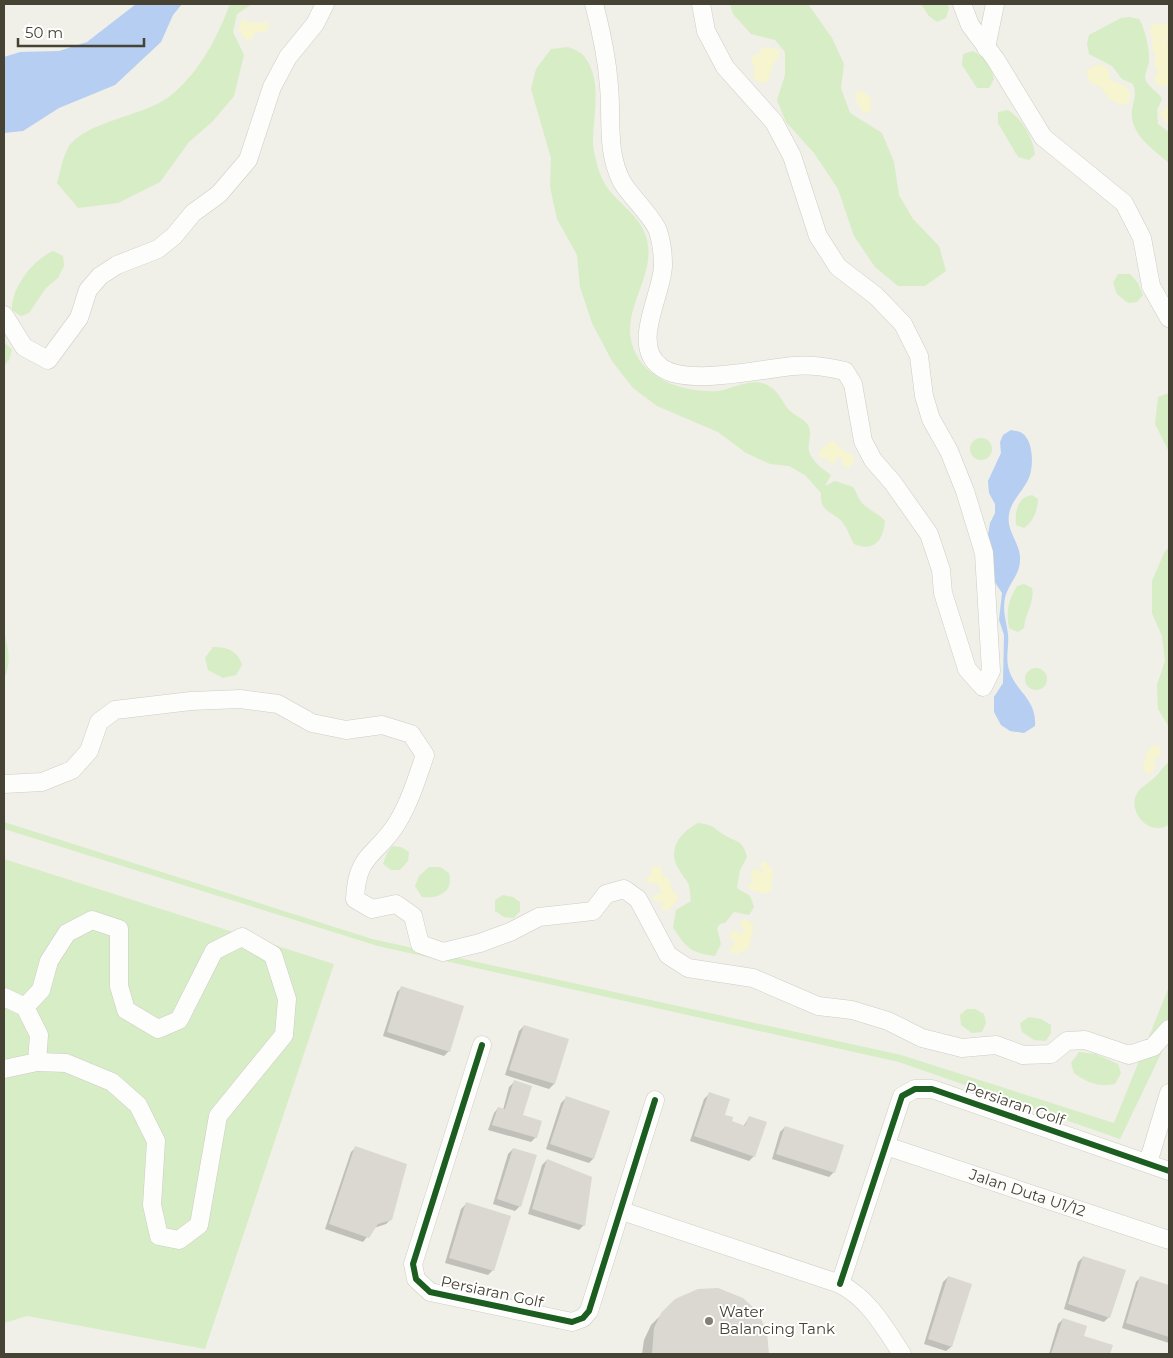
<svg xmlns="http://www.w3.org/2000/svg" width="1173" height="1358" viewBox="0 0 1173 1358" font-family="Montserrat,sans-serif">
  <style>
    .green { fill: #d6edc6 }
    .sand { fill: #f6f5d0 }
    .water { fill: #b5cef1 }
    .shadow { fill: #0003 }
    .building { fill: #dad8d0 }
    .lines { fill: none; stroke-linecap: round; stroke-linejoin: round }
    .minor-casing { stroke: #cecdc5; stroke-width: 19 }
    .minor { stroke: #fdfdfc; stroke-width: 18 }
    .cycleway-casing { stroke: #fff; stroke-width: 9 }
    .cycleway { stroke: #1b5e20; stroke-width: 6 }
    .poi-dot { fill: #827f73; stroke: #fff; stroke-width: 2 }
    .labels { text-anchor: middle; stroke-width: 4; stroke-linejoin: round; paint-order: stroke }
    .street-label { font-size: 15px; fill: #464234; stroke: #fff }
    .poi-label { font-size: 15px; fill: #464234; stroke: #fff; text-anchor: start }
  </style>
  <rect width="100%" height="100%" fill="#f0efe8"/>
  <g class="green">
    <path d="M230,4H252L237,14L233,32L244,55L234,96L213,121L189,142L160,182L118,203L78,208L57,183C60,173 62,160 67,150C82,121 144,117 170,96C200,72 217,38 230,4Z"/>
    <path d="M730,4H808L832,38L844,64L841,88L850,113L882,133L894,162L899,195L913,219L939,246L946,271L925,286H898L875,267L854,236L838,189L814,153L786,122L777,100L785,75V52L775,40L751,34L733,14Z"/>
    <path d="M921,4H947L949,8L946,18L937,22L929,16Z"/>
    <path d="M1129,17L1139,19C1145,28 1150,51 1149,62C1148,67 1145,73 1145,78C1147,87 1158,91 1162,99L1157,110L1158,124L1169,132V163C1154,150 1129,134 1132,110C1134,98 1137,97 1133,84L1122,79L1112,66L1089,54L1087,44L1089,35L1121,18Z"/>
    <path d="M568,47C573,49 581,52 584,56C604,82 592,116 593,145C594,154 597,165 600,174C610,202 644,213 648,245C653,282 616,317 636,354C650,382 688,393 718,391C734,389 752,376 769,386C781,393 782,403 790,411C796,416 804,419 808,425C813,435 807,441 809,451C812,462 823,469 831,475L825,486L835,481L853,487C857,493 859,501 864,505C871,512 879,513 885,521C883,541 874,552 854,544C850,538 849,532 845,526C837,511 819,515 821,493L805,475L789,466L770,464L746,453L718,432L657,406L633,388L612,361L592,323L580,287L577,255L557,219L550,187L551,158L531,89L536,69L551,49Z"/>
    <path d="M973,51C986,58 991,65 994,79L989,88H977L962,65L963,54Z"/>
    <path d="M1008,110C1023,120 1032,136 1035,154L1029,160L1018,157L998,123V112Z"/>
    <path d="M53,251L63,256L64,266L58,278L46,288L29,313L21,316L12,310C11,288 33,260 53,251Z"/>
    <path d="M1118,274H1130L1138,283L1143,295L1137,302L1128,303L1117,294L1113,283Z"/>
    <path d="M4,342L12,350L9,360L4,366Z"/>
    <path d="M1169,393V452L1155,424L1158,397Z"/>
    <circle cx="981" cy="449" r="11"/>
    <path d="M1032,495L1038,499C1037,512 1034,520 1024,528L1016,525C1015,512 1017,497 1032,495Z"/>
    <path d="M1169,547V727L1158,709L1157,685L1165,661L1162,636L1152,613V581L1164,553Z"/>
    <path d="M1024,584L1032,588C1035,602 1025,614 1024,628L1018,632L1009,628C1006,611 1008,601 1017,586Z"/>
    <path d="M4,633C9,648 11,665 4,679Z"/>
    <path d="M213,647C227,647 237,650 242,665L236,675L223,678L208,670L205,658Z"/>
    <circle cx="1036" cy="679" r="11"/>
    <path d="M1169,762V825C1166,826 1161,829 1158,828C1143,828 1132,812 1135,798C1138,787 1149,784 1156,776C1161,772 1163,766 1169,762Z"/>
    <path d="M4,822L372,939L901,1055L1114,1123L1169,987V1037L1120,1139L899,1062L378,946L4,829Z"/>
    <path d="M698,823C718,826 712,828 726,836C739,843 743,841 747,857L740,870L737,888L750,896L754,907L749,915L734,912L725,923L720,924L717,928L721,944L715,956C691,953 685,947 673,927L676,910L691,901C690,896 690,890 689,885C687,880 682,876 680,871C666,851 679,833 698,823Z"/>
    <path d="M392,846L401,847L409,852L408,861L400,870H391L383,864L387,853Z"/>
    <path d="M4,859L334,964L205,1349L27,1316L4,1323Z"/>
    <path d="M429,867H440L449,873C454,892 438,899 422,897L415,886L419,876Z"/>
    <path d="M503,895L513,897L520,902V911L514,918L504,917L495,911V900Z"/>
    <path d="M967,1009H975L984,1014L986,1023L982,1032L972,1033L961,1025L960,1015Z"/>
    <path d="M1029,1017L1041,1019L1051,1025V1033L1046,1041L1034,1040L1022,1032L1020,1023Z"/>
    <path d="M1079,1052L1096,1054L1118,1064L1121,1073L1115,1084C1098,1087 1088,1083 1074,1073L1071,1063Z"/>
  </g>
  <g class="sand">
    <path d="M242,20H246L250,23L267,22L269,26L268,30L263,33L256,31L252,40H246L238,30Z"/>
    <path d="M1154,24H1166L1169,26L1167,43L1169,49V86H1160L1155,83L1154,78L1158,71L1154,64L1156,56L1152,48L1153,39L1149,31Z"/>
    <path d="M766,47L780,50L779,56L773,65L768,82C760,83 757,83 753,76L755,69L751,63L753,56L759,54L761,49Z"/>
    <path d="M1099,64L1108,68L1110,80C1120,85 1126,83 1131,95L1129,102L1123,105L1110,100L1101,87L1089,82L1086,70Z"/>
    <path d="M862,90L872,99L870,112L865,113C859,109 855,100 856,93Z"/>
    <path d="M1165,107H1169V123L1164,121L1160,113Z"/>
    <path d="M833,441L844,451L853,455L854,462L849,468L842,466V459L839,457L836,458L834,464L828,462V459L819,457V451L829,442Z"/>
    <path d="M1152,745L1159,746L1161,753L1154,760L1155,768L1151,773L1147,774L1143,769L1147,752Z"/>
    <path d="M761,861H765L773,871L771,890L765,894L749,889V884L754,881L750,876L752,870L758,869L761,873L764,872L760,866Z"/>
    <path d="M654,866L661,867L663,876L670,880L672,891L677,894L678,900L669,910L660,909L664,903L653,900L654,895L662,893L657,883H647V877L651,875V869Z"/>
    <path d="M744,919L751,922L754,927C751,934 752,941 748,949L737,954L731,953L730,948L736,943L730,939V933L736,930L741,934L744,931L739,923Z"/>
  </g>
  <g class="water">
    <path d="M136,4H182L173,15L161,42L115,85L59,108L23,131L4,133V57L20,52L59,51L87,42Z"/>
    <path d="M1011,430C1014,431 1019,431 1022,433C1034,441 1034,468 1028,480C1021,494 1006,505 1009,524C1011,536 1021,547 1020,560C1020,575 1008,584 1005,598C1002,612 1007,622 1008,635C1009,645 1006,656 1008,666C1013,691 1037,697 1035,726L1024,733L1010,731L1001,725L994,712V697L1003,683L1004,635L999,620L1002,593L994,581L992,565V548L988,535L990,523L995,513V504L989,493L988,481L1001,453L1000,442L1003,435Z"/>
  </g>
  <g class="shadow">
    <path d="M402,987L449,1051L444,1056L383,1036L397,992Z"/>
    <path d="M524,1026L567,1039L554,1084L549,1089L505,1075L519,1031Z"/>
    <path d="M514,1082L522,1116L536,1137L531,1142L488,1130L494,1113L498,1108L503,1110L509,1087Z"/>
    <path d="M709,1094L723,1115L730,1122L743,1127L749,1117L754,1156L749,1161L690,1141L704,1099Z"/>
    <path d="M566,1098L593,1159L589,1163L546,1149L561,1103Z"/>
    <path d="M785,1127L834,1172L829,1177L772,1159L780,1132Z"/>
    <path d="M356,1147L391,1219L386,1224L374,1228L363,1242L325,1229L351,1152Z"/>
    <path d="M513,1149L520,1206L515,1211L493,1204L508,1154Z"/>
    <path d="M547,1160L584,1225L579,1230L528,1214L542,1165Z"/>
    <path d="M466,1204L493,1270L488,1275L445,1263L461,1209Z"/>
    <path d="M1083,1257L1109,1317L1104,1322L1064,1309L1078,1262Z"/>
    <path d="M948,1277L971,1285L951,1347L946,1351L924,1344L943,1282Z"/>
    <path d="M1141,1277L1169,1286V1343L1122,1328L1136,1282Z"/>
    <path d="M676,1300L766,1334L767,1354H642L644,1340L651,1325Z"/>
    <path d="M1063,1319L1082,1337L1111,1346L1109,1354H1049L1058,1324Z"/>
  </g>
  <g class="building">
    <path d="M401,986L464,1006L450,1052L387,1032Z"/>
    <path d="M524,1025L569,1039L555,1084L509,1070Z"/>
    <path d="M514,1080L532,1086L523,1115L542,1121L537,1138L492,1125L498,1107L505,1109Z"/>
    <path d="M709,1092L730,1099L725,1115L733,1117L732,1121L745,1126L749,1116L767,1122L755,1157L694,1136Z"/>
    <path d="M566,1096L610,1111L594,1159L550,1144Z"/>
    <path d="M785,1126L844,1145L835,1173L776,1154Z"/>
    <path d="M355,1146L407,1164L392,1220L378,1224L369,1238L329,1224Z"/>
    <path d="M513,1148L537,1155L521,1207L497,1199Z"/>
    <path d="M547,1159L592,1177L585,1226L532,1209Z"/>
    <path d="M466,1202L511,1216L494,1271L449,1258Z"/>
    <path d="M1083,1256L1126,1270L1110,1318L1068,1304Z"/>
    <path d="M948,1276L972,1284L952,1347L928,1339Z"/>
    <path d="M1140,1276L1169,1285V1337L1126,1323Z"/>
    <path d="M718,1288L743,1298L758,1312L767,1333L769,1354H652L654,1328L661,1313L675,1299L698,1289Z"/>
    <path d="M1063,1318L1087,1326L1084,1336L1113,1345L1110,1354H1051Z"/>
  </g>
  <g class="lines">
    <defs>
      <g id="minor">
        <path d="M594,4C601,30 607,59 609,86C612,118 606,152 622,182C630,196 653,217 658,231C661,240 663,255 663,265C663,294 629,346 662,368C689,386 761,369 793,366C811,364 828,367 845,371L853,384L863,441L873,460L893,483L929,534L941,570L943,593L967,669L983,687L991,671L984,553L965,491L949,451L931,419L924,396L919,356L903,324L876,296L838,267L818,236L792,156L774,122L725,67L706,31L701,4"/>
        <path d="M962,4L970,25L996,60L1043,137L1124,203L1142,238L1151,286L1169,318"/>
        <path d="M986,48L995,4"/>
        <path d="M4,315L24,347L48,360L79,318L88,290L100,276L117,265L158,249L174,236L193,213L219,194L248,160L272,87L288,57L315,24L325,4"/>
        <path d="M4,784L42,782L72,770L89,751L99,722L115,710L191,701L240,699L278,704L312,723L346,730L382,725L411,734L425,755C417,778 410,802 397,823C377,856 357,852 355,899L372,909L396,904L413,916L420,944L443,952L480,943L510,932L539,917L593,911L606,894L624,889L638,899L668,955L688,968L753,978L818,1006L852,1010L888,1021L922,1038L962,1048L996,1045L1023,1055L1051,1054L1067,1041L1085,1040L1129,1055L1153,1047L1169,1029"/>
        <path d="M4,997L25,1007L39,1035L37,1062L4,1069"/>
        <path d="M25,1007L41,990L49,961L67,933L92,920L119,929V986L126,1010L158,1029L179,1020L214,951L242,937L273,955L287,999L284,1035L218,1116L199,1225L179,1240L159,1236L152,1205L156,1141L138,1105L112,1082L66,1063L37,1062"/>
        <path d="M482,1045L413,1264L416,1279L430,1292L572,1322L583,1318L589,1311L655,1100"/>
        <path id="s1" d="M886,1146L1169,1240"/>
        <path d="M1148,1163L1169,1093"/>
        <path d="M622,1211L840,1284C869,1299 884,1327 902,1354"/>
        <path d="M840,1284L902,1096L915,1089H932L1169,1171"/>
      </g>
    </defs>
    <use href="#minor" class="minor-casing"/>
    <use href="#minor" class="minor"/>
    <defs>
      <g id="cycleway">
        <path d="M482,1045L413,1264L416,1279L430,1292L572,1322L583,1318L589,1311L655,1100"/>
        <path d="M840,1284L902,1096L915,1089H932L1169,1171"/>
      </g>
    </defs>
    <use href="#cycleway" class="cycleway-casing"/>
    <use href="#cycleway" class="cycleway"/>
  </g>
  <circle class="poi-dot" cx="709" cy="1321" r="5"/>
  <g class="labels">
    <g class="street-label">
      <text transform="translate(1015 1104) rotate(19)" y="5">Persiaran Golf</text>
      <text dy="5" stroke="none"><textPath href="#s1" startOffset="149">Jalan Duta U1/12</textPath></text>
      <text transform="translate(492 1292) rotate(12)" y="5">Persiaran Golf</text>
    </g>
    <g class="poi-label">
      <text x="719" y="1317">Water<tspan x="719" dy="17">Balancing Tank</tspan></text>
    </g>
  </g>
  <rect width="1173" height="1358" fill="none" stroke="#464234" stroke-width="10"/>
  <path d="M18 38v8h126v-8" fill="none" stroke="#464234" stroke-width="2.5"/>
  <text x="25" y="38" font-size="15" fill="#464234" stroke="#ffffff" stroke-width="4" paint-order="stroke">50 m</text>
</svg>
